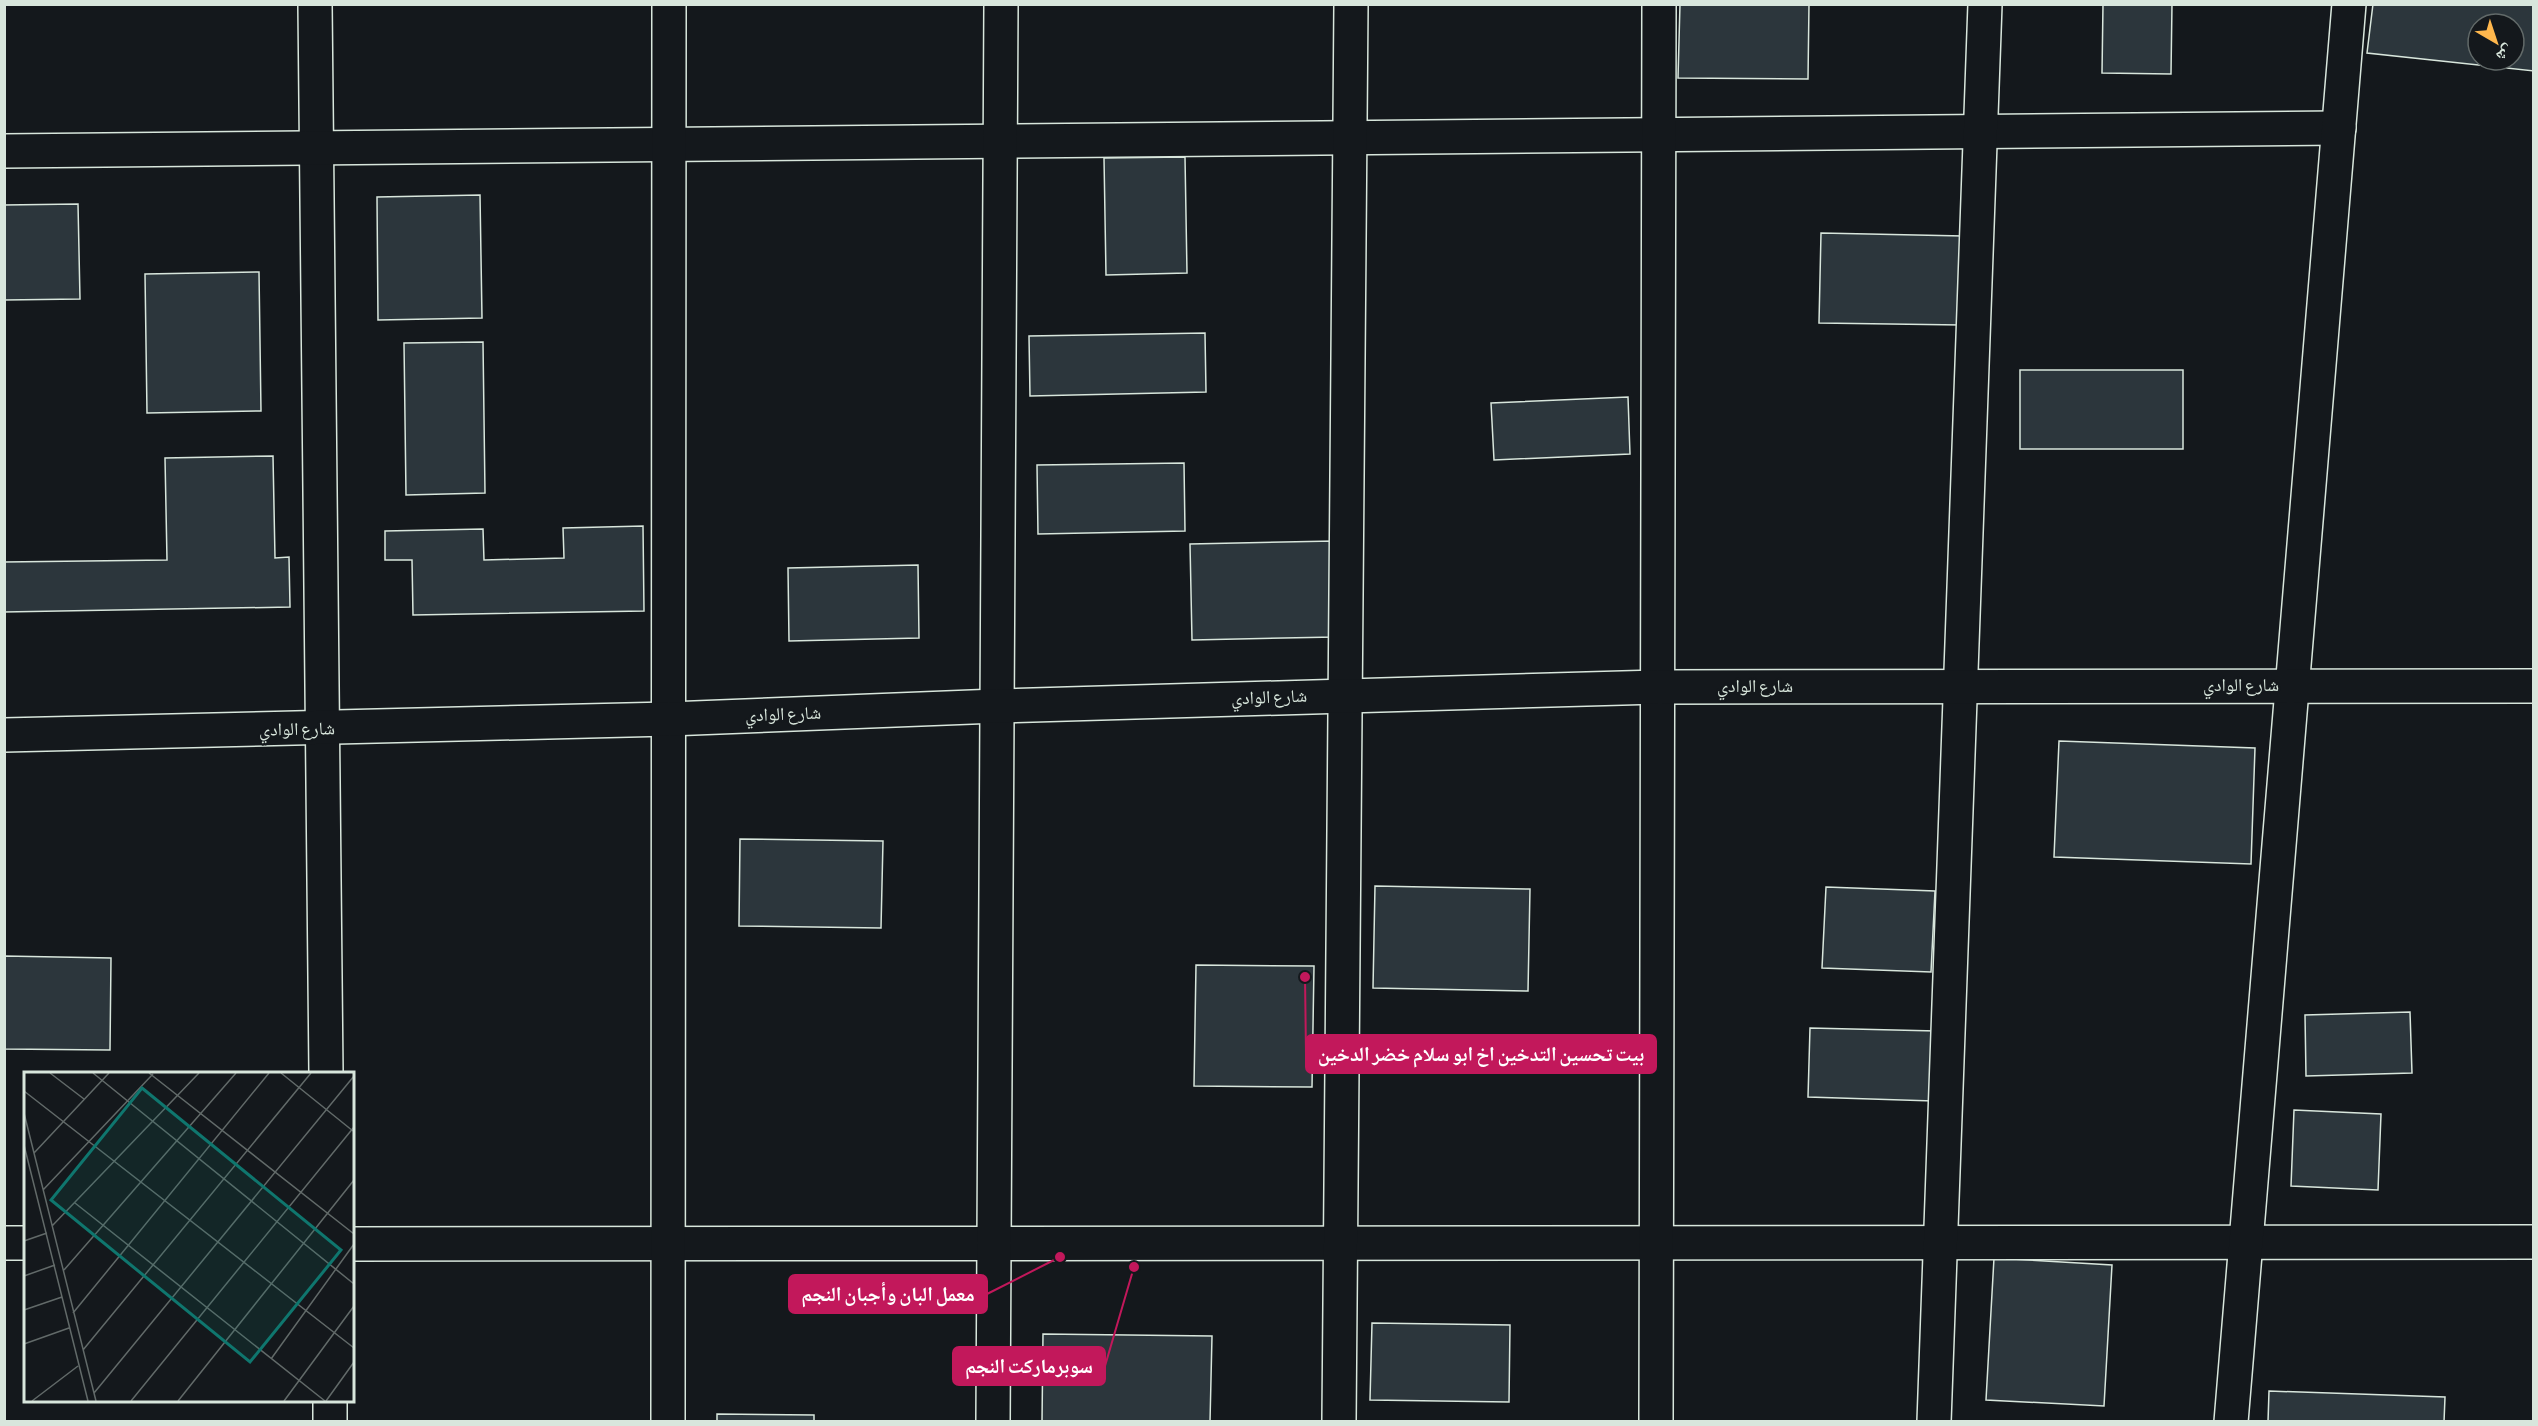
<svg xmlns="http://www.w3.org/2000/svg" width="2538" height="1426" viewBox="0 0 2538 1426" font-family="'Asap Condensed','Noto Naskh Arabic',sans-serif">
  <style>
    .building { fill: #2c363c; stroke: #d8e6dc; stroke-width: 1.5; fill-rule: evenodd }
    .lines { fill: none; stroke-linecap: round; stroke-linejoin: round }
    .minor-casing { stroke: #d8e6dc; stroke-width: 36 }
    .tertiary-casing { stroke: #d8e6dc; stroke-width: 36 }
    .minor { stroke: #14181c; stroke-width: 33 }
    .tertiary { stroke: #14181c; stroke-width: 33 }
    .labels { text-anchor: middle; stroke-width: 4.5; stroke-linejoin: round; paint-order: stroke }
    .street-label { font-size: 18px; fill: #d8e6dc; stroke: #14181c }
    .inset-road { fill: none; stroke: #626a69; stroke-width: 1.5 }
    .view { fill: #0f766e; fill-opacity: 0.15; stroke: #0f766e; stroke-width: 3 }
    .inset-edge { fill: none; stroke: #d8e6dc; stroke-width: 3 }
    .leader { fill: none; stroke: #c2185b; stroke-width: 2 }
    .callout-dot { fill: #c2185b; stroke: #14181c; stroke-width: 2 }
    .callout { fill: #c2185b; stroke: #c2185b; stroke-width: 2 }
    .callout-label { font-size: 20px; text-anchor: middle; font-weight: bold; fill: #fff }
  </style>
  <rect width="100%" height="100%" fill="#14181c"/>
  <g class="building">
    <path d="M1680,4H1809L1808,79L1678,78Z"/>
    <path d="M2103,4H2172L2171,74L2102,73Z"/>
    <path d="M2373,4H2534V71L2367,53ZM2478,24H2514V60H2478Z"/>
    <path d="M1185,157L1187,273L1106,275L1104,158Z"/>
    <path d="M480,195L482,318L378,320L377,197Z"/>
    <path d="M78,204L80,299L4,300V205Z"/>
    <path d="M1821,233L1963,236L1961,325L1819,323Z"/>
    <path d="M259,272L261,411L147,413L145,274Z"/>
    <path d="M1205,333L1206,392L1030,396L1029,336Z"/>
    <path d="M483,342L485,493L406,495L404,343Z"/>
    <rect x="2020" y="370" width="163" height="79"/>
    <path d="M1628,397L1630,454L1494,460L1491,403Z"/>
    <path d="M273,456L275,558L289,557L290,607L4,612V562L167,560L165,458Z"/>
    <path d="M1184,463L1185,531L1038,534L1037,465Z"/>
    <path d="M643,526L644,611L413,615L412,560H385V531L483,529L484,560L564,558L563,528Z"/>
    <path d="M1334,541L1335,637L1192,640L1190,544Z"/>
    <path d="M918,565L919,638L789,641L788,568Z"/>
    <path d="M2059,741L2255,748L2251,864L2054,857Z"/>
    <path d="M740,839L883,841L881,928L739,926Z"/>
    <path d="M1375,886L1530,889L1528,991L1373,988Z"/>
    <path d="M1826,887L1935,891L1931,972L1822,968Z"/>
    <path d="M4,956L111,958L110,1050L4,1049Z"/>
    <path d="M1196,965L1314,966L1312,1087L1194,1086Z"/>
    <path d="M2410,1012L2412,1073L2306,1076L2305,1015Z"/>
    <path d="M1810,1028L1936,1031L1933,1101L1808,1097Z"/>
    <path d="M2294,1110L2381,1114L2378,1190L2291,1186Z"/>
    <path d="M1994,1258L2112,1265L2104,1406L1986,1400Z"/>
    <path d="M1372,1323L1510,1325L1509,1402L1370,1400Z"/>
    <path d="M1043,1334L1212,1336L1210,1422H1042Z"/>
    <path d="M2269,1391L2445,1397L2444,1422H2268Z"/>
    <path d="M717,1414L814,1415V1422H717Z"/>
  </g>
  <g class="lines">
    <defs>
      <g id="minor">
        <path d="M315,4L326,1074"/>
        <path d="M4,151L2339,128"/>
        <path d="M4,1243H26"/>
        <path d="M352,1244L2534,1242"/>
        <path d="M330,1400V1422"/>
        <path d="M668,1422L669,4"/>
        <path d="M993,1422L1001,4"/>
        <path d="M1339,1422L1351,4"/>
        <path d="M1656,1422L1659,4"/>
        <path d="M1934,1422L1985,4"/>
        <path d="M2231,1422L2349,4"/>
      </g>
      <path id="tertiary" d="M4,735L669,719L997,706L1658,687L2534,686"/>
    </defs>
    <use href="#minor" class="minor-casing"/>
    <use href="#tertiary" class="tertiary-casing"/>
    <use href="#minor" class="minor"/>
    <use href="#tertiary" class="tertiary"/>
  </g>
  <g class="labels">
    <g class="street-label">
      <text x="2241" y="691">شارع الوادي</text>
      <text x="1755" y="692">شارع الوادي</text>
      <text transform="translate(1269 697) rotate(-2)" y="6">شارع الوادي</text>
      <text transform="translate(783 714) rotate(-2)" y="6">شارع الوادي</text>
      <text transform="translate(297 729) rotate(-1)" y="6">شارع الوادي</text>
    </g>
  </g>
  <g transform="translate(24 1072)">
    <rect width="330" height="330" fill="#14181c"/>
    <path class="inset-road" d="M26,1L60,27M69,1L330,212M125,1L330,162M257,1L329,59M0,19L330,276M0,41L72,329M0,73L64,329M10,81L85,1M19,118L129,2M51,131L301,329M28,154L175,1M0,169L23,161M40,198L212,1M0,204L31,193M0,238L38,225M49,241L245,1M0,272L45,256M59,278L287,1M247,287L330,172M70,321L330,4M8,329L54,294M107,329L330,55M154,329L330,108M260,329L330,234M302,329L330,290"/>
    <path class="view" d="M118,16L317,178L226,290L27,128Z"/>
    <rect width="330" height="330" class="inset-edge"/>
  </g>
  <path class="leader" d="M1305 977L1306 1054M1060 1257L987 1294M1134 1267L1105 1366"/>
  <g class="callout-dot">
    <circle cx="1305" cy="977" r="6"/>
    <circle cx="1060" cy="1257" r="6"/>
    <circle cx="1134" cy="1267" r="6"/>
  </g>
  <g class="callout">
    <rect x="1306" y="1035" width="350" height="38" rx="6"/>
    <rect x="789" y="1275" width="198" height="38" rx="6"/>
    <rect x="953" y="1347" width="152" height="38" rx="6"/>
  </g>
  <g class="callout-label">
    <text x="1481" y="1061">بيت تحسين التدخين اخ ابو سلام خضر الدخين</text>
    <text x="888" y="1301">معمل البان وأجبان النجم</text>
    <text x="1029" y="1373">سوبرماركت النجم</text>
  </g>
  <rect width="2538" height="1426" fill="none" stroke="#d8e6dc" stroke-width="12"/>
  <g transform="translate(2496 42) rotate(141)"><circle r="28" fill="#14181c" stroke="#626a69" stroke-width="1.5"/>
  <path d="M0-4.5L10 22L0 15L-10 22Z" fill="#ffb74d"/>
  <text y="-9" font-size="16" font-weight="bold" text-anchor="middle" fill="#d8e6dc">ش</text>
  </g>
</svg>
